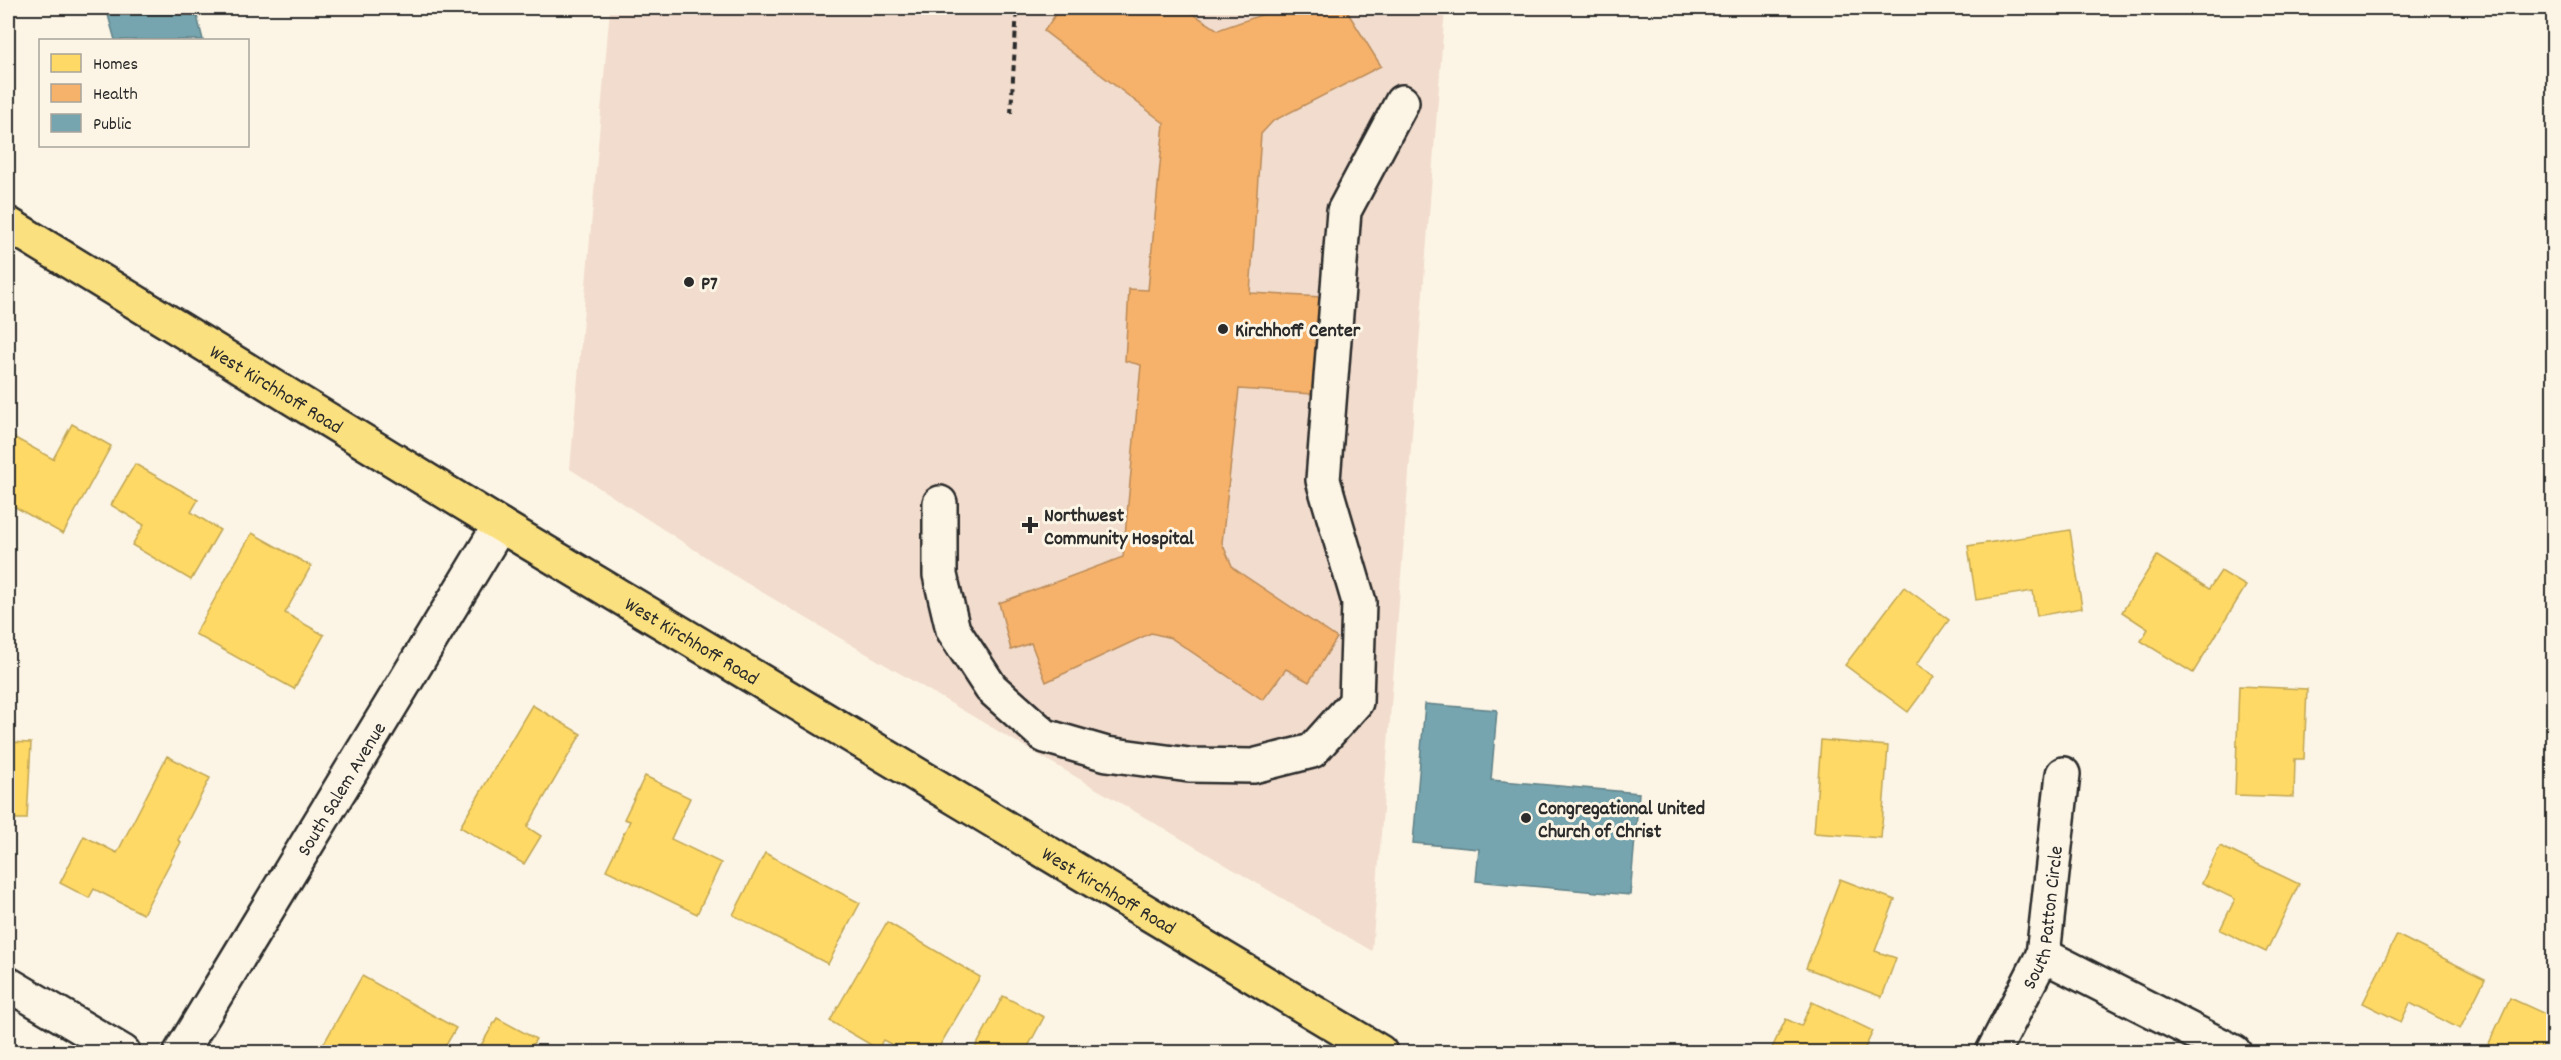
<svg xmlns="http://www.w3.org/2000/svg" width="2561" height="1060" viewBox="0 0 2561 1060" font-family="Dekko,sans-serif">
  <style>
    .built { fill: #f2dccd }
    .homes { fill: #ffd966; stroke: #bfa554; stroke-width: 1.5 }
    .health { fill: #f6b26b; stroke: #b98a58; stroke-width: 1.5 }
    .public { fill: #76a5af; stroke: #608087; stroke-width: 1.5 }
    .lines { fill: none; stroke-linecap: round; stroke-linejoin: round }
    .minor-casing { stroke: #2b2b2b; stroke-width: 38 }
    .major-casing { stroke: #2b2b2b; stroke-width: 38 }
    .path { stroke: #2b2b2b; stroke-width: 4; stroke-dasharray: 6 4.5; stroke-linecap: butt }
    .minor { stroke: #fcf5e5; stroke-width: 33 }
    .major { stroke: #fbe080; stroke-width: 33 }
    .poi-dot { fill: #2b2b2b; stroke: #fcf5e5; stroke-width: 2 }
    .labels { text-anchor: middle; stroke-width: 6; stroke-linejoin: round; paint-order: stroke }
    .poi-label { font-size: 20px; font-weight: bold; fill: #2b2b2b; stroke: #fcf5e5; text-anchor: start }
    .street-label { font-size: 20px; fill: #2b2b2b; stroke: #fcf5e5 }
  </style>
  <rect width="100%" height="100%" fill="#fcf5e5"/>
  <filter id="ink" filterUnits="userSpaceOnUse"><feTurbulence type="fractalNoise" baseFrequency=".0167" numOctaves="2"/><feDisplacementMap in="SourceGraphic" scale="12" xChannelSelector="R" yChannelSelector="G"/><feConvolveMatrix kernelMatrix="1 2 1 2 8 2 1 2 1" color-interpolation-filters="sRGB"/></filter>
  <g filter="url(#ink)">
    <path class="built" d="M610,8H1445L1372,951L743,581L570,469Z"/>
    <g class="homes">
      <path d="M72,424L111,446L63,534L8,503V434L53,459Z"/>
      <path d="M135,464L198,500L191,512L220,530L191,580L132,545L144,525L111,505Z"/>
      <path d="M2070,530L2082,608L2037,616L2033,591L1976,600L1968,546Z"/>
      <path d="M252,533L311,566L285,613L324,635L294,689L195,634Z"/>
      <path d="M2157,556L2209,589L2221,571L2246,586L2193,673L2141,641L2148,629L2122,612Z"/>
      <path d="M1904,587L1949,620L1916,665L1934,677L1908,712L1845,665Z"/>
      <path d="M2239,686L2307,689L2304,759H2295L2294,797L2235,795Z"/>
      <path d="M532,705L581,734L527,827L541,836L524,864L460,827Z"/>
      <path d="M1821,740L1888,746L1881,838L1814,833Z"/>
      <path d="M8,742L31,743L27,819H8Z"/>
      <path d="M167,756L210,778L178,840L181,842L143,914L94,889L89,898L60,883L84,836L117,853Z"/>
      <path d="M645,776L690,798L671,839L721,863L697,914L606,870L630,821L624,819Z"/>
      <path d="M2220,846L2299,884L2266,952L2220,930L2235,899L2202,883Z"/>
      <path d="M765,853L860,903L828,964L733,915Z"/>
      <path d="M1840,879L1895,900L1875,951L1896,958L1882,997L1806,968Z"/>
      <path d="M887,922L980,977L936,1052H906L883,1040L878,1049L830,1021Z"/>
      <path d="M2397,935L2485,979L2460,1029L2410,1003L2401,1022L2363,1003Z"/>
      <path d="M362,976L456,1028L442,1052H336L323,1045Z"/>
      <path d="M1003,996L1044,1017L1025,1052H973Z"/>
      <path d="M2510,998L2554,1018V1052H2485Z"/>
      <path d="M1812,1002L1873,1031L1863,1052H1770L1786,1019L1801,1026Z"/>
      <path d="M497,1018L536,1039L528,1052H477Z"/>
    </g>
    <path class="health" d="M1060,8H1184L1218,30L1281,8H1345L1381,66L1273,121L1261,134L1250,293L1322,297L1312,394L1239,389L1222,543L1233,568L1337,638L1309,682L1286,669L1263,700L1171,638L1151,633L1046,682L1031,643L1011,650L999,603L1123,557L1141,365L1125,361L1129,289L1148,290L1164,123L1044,31Z"/>
    <g class="public">
      <path d="M106,8H195L203,40H115Z"/>
      <path d="M1425,704L1497,710L1491,780L1639,793L1630,895L1476,881L1479,849L1413,843Z"/>
    </g>
    <g class="lines">
      <defs>
        <g id="minor">
          <path d="M940,503V575L953,630L991,688L1045,736L1107,754L1189,765L1253,766L1312,751L1356,702L1359,602L1323,480L1344,211L1402,102"/>
          <path d="M2043,955L2234,1052"/>
          <path d="M8,984L123,1052"/>
          <path id="s1" d="M181,1052L500,525"/>
          <path id="s2" d="M1993,1052L2043,955L2063,774"/>
        </g>
        <g id="major">
          <path id="s3" d="M8,224L500,525L1380,1052"/>
        </g>
      </defs>
      <use href="#minor" class="minor-casing"/>
      <use href="#major" class="major-casing"/>
      <path class="path" d="M1011,113L1017,8"/>
      <use href="#minor" class="minor"/>
      <use href="#major" class="major"/>
    </g>
  </g>
  <g class="poi-dot">
    <circle cx="689" cy="282" r="6"/>
    <circle cx="1223" cy="329" r="6"/>
    <path d="M1027 516h6v6h6v6h-6v6h-6v-6h-6v-6h6z"/>
    <circle cx="1526" cy="818" r="6"/>
  </g>
  <g class="labels">
    <g class="poi-label">
      <text x="701" y="289">P7</text>
      <text x="1235" y="336">Kirchhoff Center</text>
      <text x="1044" y="521">Northwest<tspan x="1044" dy="23">Community Hospital</tspan></text>
      <text x="1538" y="814">Congregational United<tspan x="1538" dy="23">Church of Christ</tspan></text>
    </g>
    <g class="street-label">
      <text dy="7" stroke="none"><textPath href="#s3" startOffset="315">West Kirchhoff Road</textPath></text>
      <text dy="7" stroke="none"><textPath href="#s3" startOffset="801">West Kirchhoff Road</textPath></text>
      <text dy="7" stroke="none"><textPath href="#s1" startOffset="308">South Salem Avenue</textPath></text>
      <text dy="7" stroke="none"><textPath href="#s3" startOffset="1287">West Kirchhoff Road</textPath></text>
      <text dy="7" stroke="none"><textPath href="#s2" startOffset="146">South Patton Circle</textPath></text>
    </g>
  </g>
  <rect width="2561" height="1060" fill="none" stroke="#fcf5e5" stroke-width="30"/>
  <rect x="15" y="15" width="2531" height="1030" fill="none" stroke="#2b2b2b" stroke-width="2" filter="url(#ink)"/>
  <rect x="39" y="39" width="210" height="108" fill="#fcf5e5" stroke="#a8a49b" stroke-width="1.5"/>
  <rect x="51" y="54" width="30" height="18" fill="#ffd966" stroke="#a8a49b" stroke-width="1.5"/>
  <text x="93" y="69" font-size="18" fill="#2b2b2b">Homes</text>
  <rect x="51" y="84" width="30" height="18" fill="#f6b26b" stroke="#a8a49b" stroke-width="1.5"/>
  <text x="93" y="99" font-size="18" fill="#2b2b2b">Health</text>
  <rect x="51" y="114" width="30" height="18" fill="#76a5af" stroke="#a8a49b" stroke-width="1.5"/>
  <text x="93" y="129" font-size="18" fill="#2b2b2b">Public</text>
</svg>
